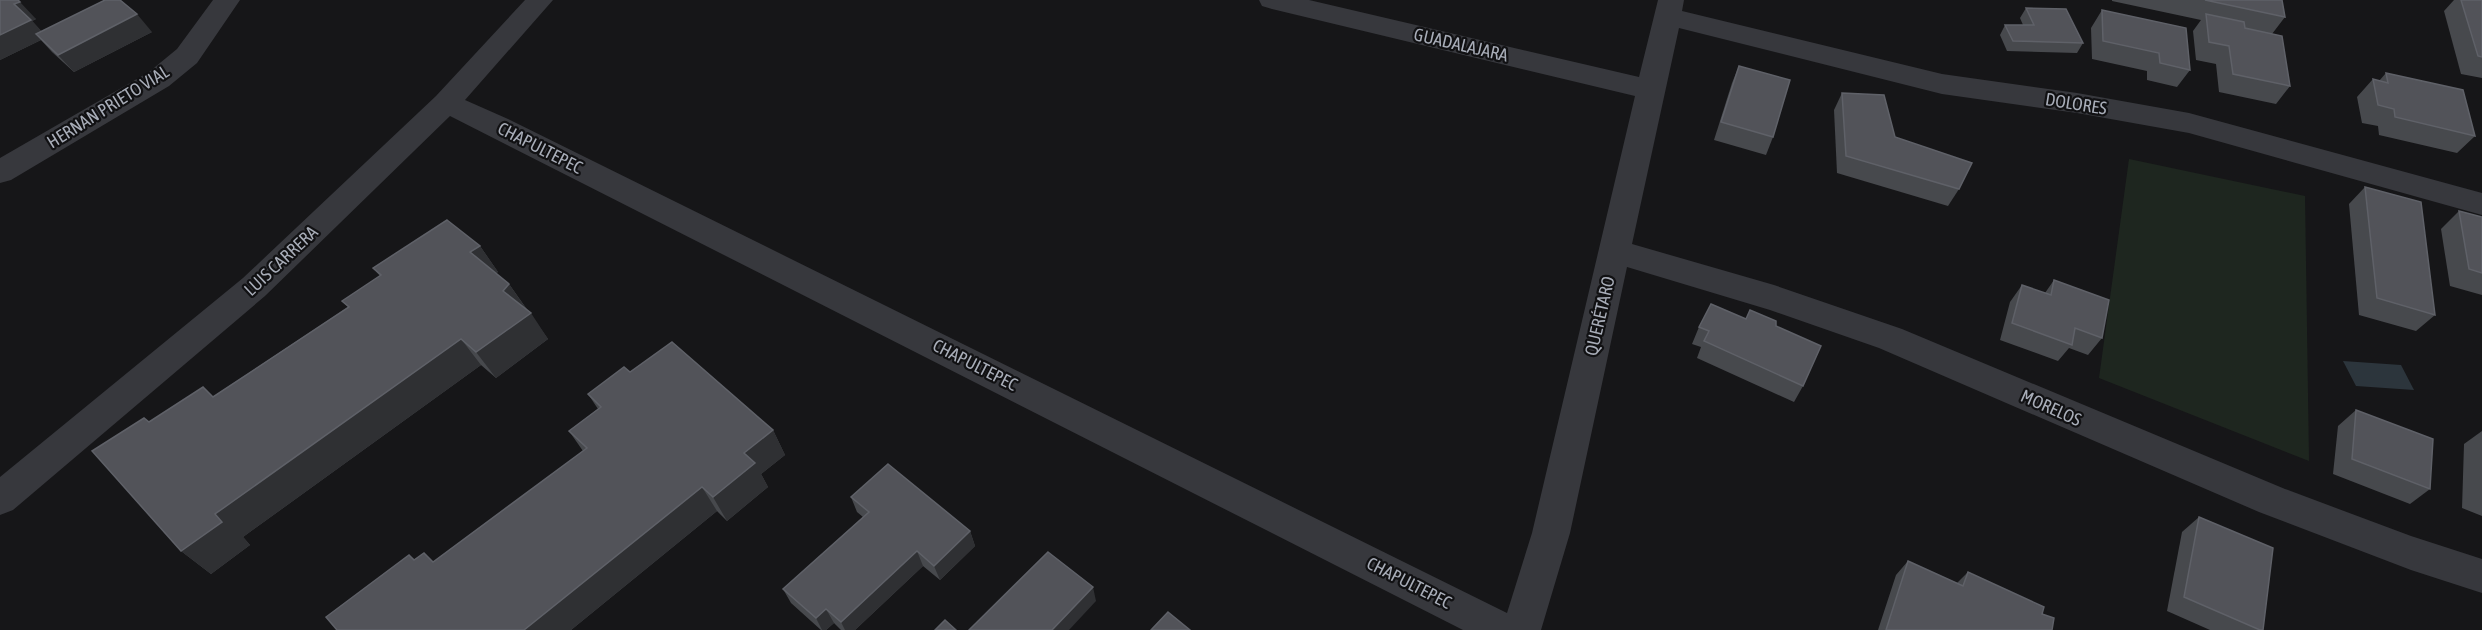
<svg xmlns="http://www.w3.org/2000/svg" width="2482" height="630" viewBox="0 0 2482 630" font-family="'Asap Condensed',sans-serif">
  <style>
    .green { fill: #1e261f }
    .water { fill: #2c353c }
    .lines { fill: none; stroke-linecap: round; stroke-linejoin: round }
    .minor { fill: #37383d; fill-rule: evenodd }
    .wall { fill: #47494d }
    .shaded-wall { fill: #2f3033 }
    .building { fill: #525359; stroke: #5f6168; stroke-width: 1.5 }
    .labels { text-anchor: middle; stroke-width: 4.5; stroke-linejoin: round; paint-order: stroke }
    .street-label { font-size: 18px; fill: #a8adb8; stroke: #111113 }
  </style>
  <rect width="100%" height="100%" fill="#161618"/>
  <path class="green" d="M2129,159L2305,196L2309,461L2099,378Z"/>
  <path class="water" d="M2343,361L2401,365L2414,390L2356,386Z"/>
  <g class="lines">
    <g class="minor">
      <path d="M213,0H240L197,63L169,86L11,180L0,183V158L149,72L177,49Z"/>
      <path d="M525,0H553L465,100L508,119L1507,613L1532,533L1635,96L1272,9L1262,6L1259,0H1309L1639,77L1658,0H1684L1682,11L1942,74L2077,93L2189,113L2482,193V215L2189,133L2077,113L1942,94L1679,28L1632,244L1774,285L1902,329L2285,489L2411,536L2482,559V593L2411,570L2259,512L1879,348L1770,310L1627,267L1570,533L1541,630H1463L450,116L265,296L13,510L0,515V477L243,278L436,96Z"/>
    </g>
  </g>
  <g class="wall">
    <path d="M0,0L36,19L32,21L42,32H152L74,72L52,52L41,40L0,60Z"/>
    <path d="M2112,0H2282L2285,17L2272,34L2290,86L2276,104L2219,92L2216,64L2196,60L2193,31L2201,20L2112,1Z"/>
    <path d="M2454,0H2482V78L2461,74L2444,11Z"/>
    <path d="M2026,8L2083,43L2077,53L2007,51L2000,35L2005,25H2023L2020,18Z"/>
    <path d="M2102,10L2190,70L2177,87L2147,80V71L2092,59L2091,28Z"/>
    <path d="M1739,66L1773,137L1766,155L1714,140L1732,83Z"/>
    <path d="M2386,73L2475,136L2457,153L2379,135L2378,126L2362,123L2357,97L2373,79L2379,81Z"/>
    <path d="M1842,93L1959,189L1948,206L1837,173L1834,110Z"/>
    <path d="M2365,187L2435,315L2416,331L2359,315L2349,204Z"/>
    <path d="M2459,211L2482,217V295L2450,286L2441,229Z"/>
    <path d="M480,246L498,272L496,273L509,284L548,339L496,378L481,365L243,537L250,545L211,574L181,551L149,422L214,396L348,307L342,301L380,276L373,268Z"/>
    <path d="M2054,280L2102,338L2088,355L2069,348L2058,361L2000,340L2010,302L2022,285L2045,293Z"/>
    <path d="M1746,319L1776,326L1803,386L1794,402L1697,358L1701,347L1692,344L1699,327Z"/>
    <path d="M630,372L773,430L785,455L761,474L768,487L727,521L717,511L571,630H337L409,555L415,560L433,562L583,451L569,431L598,409L588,394Z"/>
    <path d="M2356,410L2430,489L2410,504L2333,474L2338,426Z"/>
    <path d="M2482,431V516L2462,508L2464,444Z"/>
    <path d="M851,497L970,531L975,546L940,580L923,566L855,630H841L834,623L826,630H821L791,603L783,589L863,517L857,512Z"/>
    <path d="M2199,517L2263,630H2210L2167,611L2182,532Z"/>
    <path d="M1908,561L1957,583L1968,572L2042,614L2052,630H1878L1896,575Z"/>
  </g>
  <g class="shaded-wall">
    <path d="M20,2L36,19L32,21L47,37L36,34L41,40L0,60V35L14,4Z"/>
    <path d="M137,14L152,32L74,72L58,55Z"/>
    <path d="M480,246L498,272L488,279L470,252Z"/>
    <path d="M509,284L527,310L503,291Z"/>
    <path d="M531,313L548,339L496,378L476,352Z"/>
    <path d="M461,339L481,365L243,537L250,545L211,574L181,551L215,514Z"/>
    <path d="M773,430L785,455L761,474L768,487L727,521L713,497L744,453Z"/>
    <path d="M702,487L717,511L571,630H524Z"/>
    <path d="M970,531L975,546L940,580L934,566Z"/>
    <path d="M917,551L923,566L855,630H845L841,622Z"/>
    <path d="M1093,587L1096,601L1069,630H1052Z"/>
    <path d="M826,609L834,623L826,630H822L816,618Z"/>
  </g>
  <g class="building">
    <path d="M0,0H18L20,2L14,4L31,20L0,35Z"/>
    <path d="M105,0H120L137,14L58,55L36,34Z"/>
    <path d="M2205,0H2282L2285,17Z"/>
    <path d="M2461,0H2482V57L2478,56Z"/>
    <path d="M2026,8L2066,9L2083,43L2013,41L2005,25H2034Z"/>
    <path d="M2102,10L2186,28L2190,70L2160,63L2159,53L2103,41Z"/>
    <path d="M2206,14L2244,22L2245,28L2282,36L2290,86L2233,74L2229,46L2209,42Z"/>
    <path d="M1739,66L1790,80L1773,137L1721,122Z"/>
    <path d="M2386,73L2463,90L2475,136L2395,117L2394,109L2378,105L2373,79L2388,83Z"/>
    <path d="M1842,93L1884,95L1895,137L1972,163L1959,189L1846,156Z"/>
    <path d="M2365,187L2421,202L2435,315L2377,298Z"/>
    <path d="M2459,211L2482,217V273L2469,269Z"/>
    <path d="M447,220L480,246L470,252L509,284L503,291L531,313L476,352L461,339L215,514L222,522L181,551L92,451L144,418L149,422L203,387L213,397L349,307L342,301L381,275L373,268Z"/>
    <path d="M2054,280L2109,300L2102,338L2075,328L2072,345L2012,323L2022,285L2051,295Z"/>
    <path d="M1711,304L1746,319L1750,310L1776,321V326L1821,346L1803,386L1704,341L1709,331L1699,327Z"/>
    <path d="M672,342L773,430L744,453L755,463L713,497L702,487L524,630H337L326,617L409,555L414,560L424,553L433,562L587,448L569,431L601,407L588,394L624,367L630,372Z"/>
    <path d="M2356,410L2433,439L2430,489L2352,459Z"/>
    <path d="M888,464L970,531L934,566L917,551L841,622L826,609L816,618L783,589L869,512L851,497Z"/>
    <path d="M2199,517L2273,548L2263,630H2260L2184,597Z"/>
    <path d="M1048,552L1093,587L1052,630H969Z"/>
    <path d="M1908,561L1963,586L1968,572L2044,607L2042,614L2054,618L2052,630H1886Z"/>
    <path d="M1168,612L1190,630H1151Z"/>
    <path d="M945,620L956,630H935Z"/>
  </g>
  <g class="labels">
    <g class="street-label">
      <text transform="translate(1461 45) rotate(13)" y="6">GUADALAJARA</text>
      <text transform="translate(2076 104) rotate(9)" y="6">DOLORES</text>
      <text transform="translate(108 107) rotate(-32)" y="6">HERNAN PRIETO VIAL</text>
      <text transform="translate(540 148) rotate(27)" y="6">CHAPULTEPEC</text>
      <text transform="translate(281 261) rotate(-43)" y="6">LUIS CARRERA</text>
      <text transform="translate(1600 316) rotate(-77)" y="6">QUERÉTARO</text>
      <text transform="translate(975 365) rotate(27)" y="6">CHAPULTEPEC</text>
      <text transform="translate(2051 408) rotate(24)" y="6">MORELOS</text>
      <text transform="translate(1409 583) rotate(27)" y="6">CHAPULTEPEC</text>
    </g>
  </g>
</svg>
